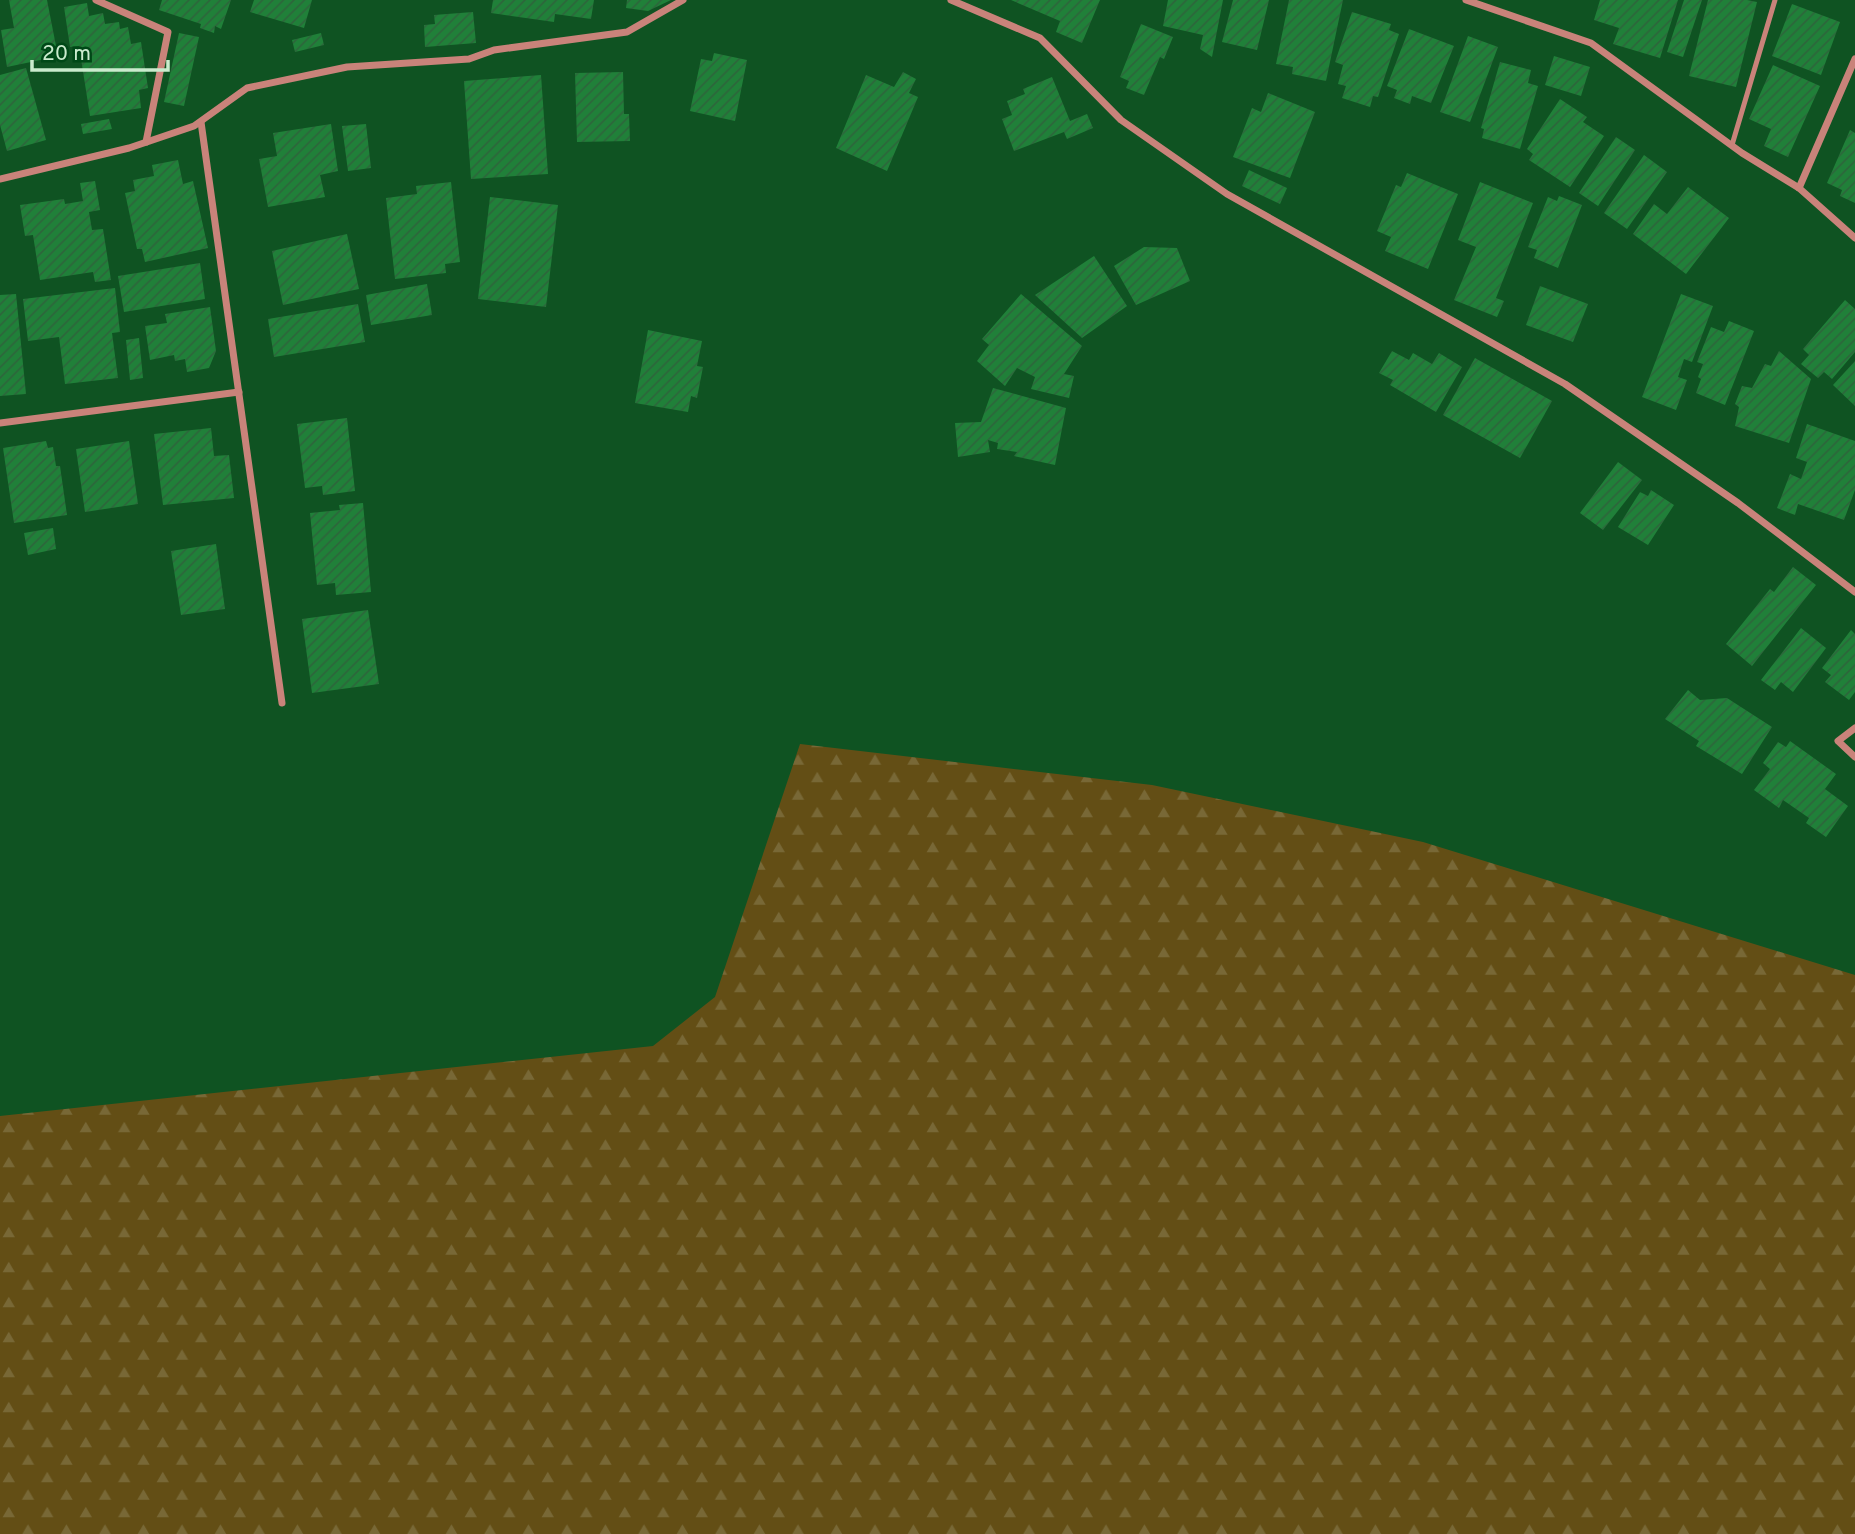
<svg xmlns="http://www.w3.org/2000/svg" width="1855" height="1534" viewBox="0 0 1855 1534" font-family="Overpass,sans-serif">
  <style>
    .forest { fill: url(#forest-firs) }
    .building { fill: url(#building-hatch) }
    .lines { fill: none; stroke-linecap: round; stroke-linejoin: round }
    .service { stroke: #c9837a; stroke-width: 5 }
    .minor { stroke: #c9837a; stroke-width: 7 }
  </style>
  <defs>
    <pattern id="forest-firs" width="22" height="20" patternUnits="userSpaceOnUse" patternTransform="scale(1.75)"><rect width="22" height="20" fill="#634e15"/><path d="M5 1l3.5 6h-7zM16 11l3.5 6h-7z" fill="#786836"/></pattern>
    <pattern id="building-hatch" width="6" height="6" patternUnits="userSpaceOnUse" patternTransform="scale(1.75)"><rect width="6" height="6" fill="#208039"/><path d="M-1 1l2-2M0 6l6-6M5 7l2-2" fill="none" stroke="#2d663b"/></pattern>
  </defs>
  <rect width="100%" height="100%" fill="#0f5322"/>
  <path class="forest" d="M800,744L1152,785L1423,842L1855,975V1534H0V1116L653,1046L715,997Z"/>
  <g class="building">
    <path d="M9,0H47L57,51L48,52L50,58L7,67L1,30L14,28Z"/>
    <path d="M162,0H231L221,29L215,26L214,33L200,28L201,24L159,10Z"/>
    <path d="M254,0H312L304,28L250,12Z"/>
    <path d="M493,0H594L591,19L555,14L554,22L491,13Z"/>
    <path d="M627,0H671L648,11L626,8Z"/>
    <path d="M1011,0H1100L1082,43L1056,32L1060,21Z"/>
    <path d="M1168,0H1223L1212,57L1200,49L1203,35L1163,26Z"/>
    <path d="M1233,0H1269L1257,50L1222,42Z"/>
    <path d="M1289,0H1343L1326,81L1292,74L1293,67L1276,64Z"/>
    <path d="M1600,0H1678L1660,58L1613,44L1619,28L1594,20Z"/>
    <path d="M1684,0H1702L1683,57L1667,52Z"/>
    <path d="M1708,0H1747L1757,2L1736,87L1689,76Z"/>
    <path d="M87,3L89,16L103,13L105,24L119,22L120,29L128,27L131,44L141,42L148,88L139,90L141,108L90,116L79,46L70,47L64,7Z"/>
    <path d="M1792,4L1840,22L1821,75L1772,56Z"/>
    <path d="M473,12L476,43L425,47L424,25L435,24L434,15Z"/>
    <path d="M1352,12L1391,24L1389,30L1399,34L1378,97L1373,96L1370,107L1342,98L1346,86L1338,84L1343,65L1335,62Z"/>
    <path d="M1141,24L1173,37L1164,59L1160,57L1144,95L1126,88L1129,81L1120,77Z"/>
    <path d="M1409,29L1454,46L1431,103L1412,96L1410,104L1394,98L1397,90L1387,86Z"/>
    <path d="M179,33L199,37L184,106L164,102Z"/>
    <path d="M321,33L324,45L295,52L292,40Z"/>
    <path d="M1468,36L1498,47L1470,122L1440,112Z"/>
    <path d="M714,53L747,60L735,121L690,111L701,59L712,61Z"/>
    <path d="M1554,56L1590,67L1581,96L1545,85Z"/>
    <path d="M1500,62L1531,70L1528,83L1538,86L1520,149L1482,138L1484,129L1481,128Z"/>
    <path d="M1773,65L1820,86L1788,157L1764,146L1771,129L1749,119Z"/>
    <path d="M26,68L46,140L7,151L0,125V75Z"/>
    <path d="M623,72L624,114H629L630,141L577,142L575,73Z"/>
    <path d="M903,72L916,79L909,93L918,97L887,171L836,148L866,75L894,87Z"/>
    <path d="M541,75L548,174L471,179L464,81Z"/>
    <path d="M1052,77L1070,121L1087,114L1093,128L1067,139L1064,132L1014,151L1002,119L1012,115L1007,101L1025,94L1023,89Z"/>
    <path d="M1268,93L1315,112L1290,178L1233,157L1252,108L1261,112Z"/>
    <path d="M1560,99L1587,117L1583,122L1604,136L1570,187L1529,160L1533,154L1527,149Z"/>
    <path d="M109,119L112,129L83,134L81,124Z"/>
    <path d="M331,124L338,171L320,175L325,197L268,207L259,159L277,156L273,133Z"/>
    <path d="M366,124L371,168L348,171L342,126Z"/>
    <path d="M1850,130L1855,133V203L1840,196L1842,190L1827,183Z"/>
    <path d="M1616,137L1635,150L1598,206L1579,193Z"/>
    <path d="M1644,155L1667,172L1627,229L1604,213Z"/>
    <path d="M178,160L183,184L193,181L208,248L145,262L142,249H137L125,193L135,191L133,180L154,176L152,165Z"/>
    <path d="M1249,170L1287,188L1280,204L1242,186Z"/>
    <path d="M1407,173L1458,194L1428,269L1385,251L1391,237L1377,231L1396,185L1401,187Z"/>
    <path d="M95,181L100,210L89,212L92,230L103,229L111,280L95,282L93,272L40,280L33,235L25,236L20,205L64,199L65,204L83,201L80,183Z"/>
    <path d="M451,182L460,262L445,264L446,273L395,279L386,198L417,194L416,186Z"/>
    <path d="M1480,182L1533,203L1496,298L1504,301L1497,317L1454,300L1476,247L1458,240Z"/>
    <path d="M1688,187L1729,218L1686,274L1633,234L1654,204L1667,214Z"/>
    <path d="M1559,196L1582,205L1558,268L1534,258L1537,250L1528,247L1548,197L1557,201Z"/>
    <path d="M490,197L558,205L546,307L478,299Z"/>
    <path d="M347,234L359,289L283,305L272,251Z"/>
    <path d="M1144,247L1177,248L1190,281L1136,305L1114,266Z"/>
    <path d="M1094,256L1127,306L1082,338L1035,295Z"/>
    <path d="M200,263L205,299L124,312L118,276Z"/>
    <path d="M427,284L432,315L371,325L366,295Z"/>
    <path d="M1540,286L1588,304L1573,342L1526,325Z"/>
    <path d="M115,288L120,332L112,333L118,378L65,384L59,337L28,341L23,299Z"/>
    <path d="M16,294L26,394L0,396V295Z"/>
    <path d="M1021,294L1082,346L1064,374L1074,376L1069,398L1031,389L1035,377L1017,368L1005,386L977,361L989,345L982,339Z"/>
    <path d="M1681,294L1713,306L1692,362L1684,359L1678,377L1687,380L1676,410L1642,397Z"/>
    <path d="M1845,300L1855,309V352L1832,379L1824,372L1818,378L1801,364L1809,355L1803,349Z"/>
    <path d="M358,304L365,342L274,357L268,319Z"/>
    <path d="M210,307L216,351L209,368L187,372L185,359L175,361L174,355L150,360L145,326L167,323L165,314Z"/>
    <path d="M1729,321L1754,331L1725,405L1696,393L1701,379L1698,377L1703,364L1697,362L1711,327L1724,332Z"/>
    <path d="M648,330L702,341L697,366L703,367L697,398L691,396L688,412L635,403Z"/>
    <path d="M139,338L143,378L130,380L126,340Z"/>
    <path d="M1392,351L1409,360L1413,353L1432,364L1439,353L1462,367L1436,412L1390,385L1393,380L1379,373Z"/>
    <path d="M1779,351L1811,379L1789,443L1735,426L1739,407L1735,404L1742,386L1752,388L1765,364L1771,366Z"/>
    <path d="M1475,358L1552,401L1520,458L1443,415Z"/>
    <path d="M1855,361V406L1833,385Z"/>
    <path d="M993,388L1066,408L1055,465L1014,456L1017,452L997,449L998,443L988,440L990,452L958,457L955,423L981,422Z"/>
    <path d="M347,418L355,491L323,495L322,486L305,488L297,424Z"/>
    <path d="M1807,424L1855,441V490L1844,520L1798,504L1795,515L1777,508L1790,474L1801,479L1807,462L1796,458Z"/>
    <path d="M211,428L214,456L229,455L234,498L163,505L154,434Z"/>
    <path d="M46,441L48,448L53,447L56,466H60L67,515L14,523L3,448Z"/>
    <path d="M129,441L138,504L85,512L76,449Z"/>
    <path d="M1618,462L1642,480L1603,530L1580,513Z"/>
    <path d="M1651,490L1674,505L1648,545L1618,527L1640,492L1648,496Z"/>
    <path d="M363,503L371,592L336,595L335,583L317,585L310,513L340,510L339,505Z"/>
    <path d="M53,528L56,549L28,555L24,533Z"/>
    <path d="M216,544L225,609L181,615L171,551Z"/>
    <path d="M1793,567L1816,585L1752,666L1726,644L1770,589L1774,592Z"/>
    <path d="M368,610L379,684L312,693L302,619Z"/>
    <path d="M1801,628L1826,648L1793,692L1781,682L1775,690L1761,680Z"/>
    <path d="M1851,630L1855,634V692L1849,700L1825,682L1831,675L1822,668Z"/>
    <path d="M1688,690L1700,700L1727,698L1772,727L1742,774L1696,746L1699,741L1665,719Z"/>
    <path d="M1790,741L1836,774L1825,789L1848,806L1826,837L1806,823L1809,818L1783,800L1779,808L1754,790L1770,769L1763,763L1778,742L1786,747Z"/>
  </g>
  <g class="lines">
    <path class="service" d="M1732,145L1775,0"/>
    <g class="minor">
      <path d="M96,0L168,32L146,142"/>
      <path d="M951,0L1040,38L1121,120L1227,194L1565,384L1738,503L1855,592"/>
      <path d="M1466,0L1591,43L1742,153L1799,188L1855,238"/>
      <path d="M201,122L282,703"/>
      <path d="M0,179L129,148L194,126L247,88L347,67L469,59L494,50L627,32L683,0"/>
      <path d="M1799,188L1855,59"/>
      <path d="M0,423L239,392"/>
      <path d="M1855,728L1838,741L1855,757"/>
    </g>
  </g>
  <path d="M32 60v10h136v-10" fill="none" stroke="#caebcd" stroke-width="3.5"/>
  <text x="42" y="60" font-size="21" fill="#caebcd" stroke="#004817" stroke-width="5" paint-order="stroke">20 m</text>
</svg>
